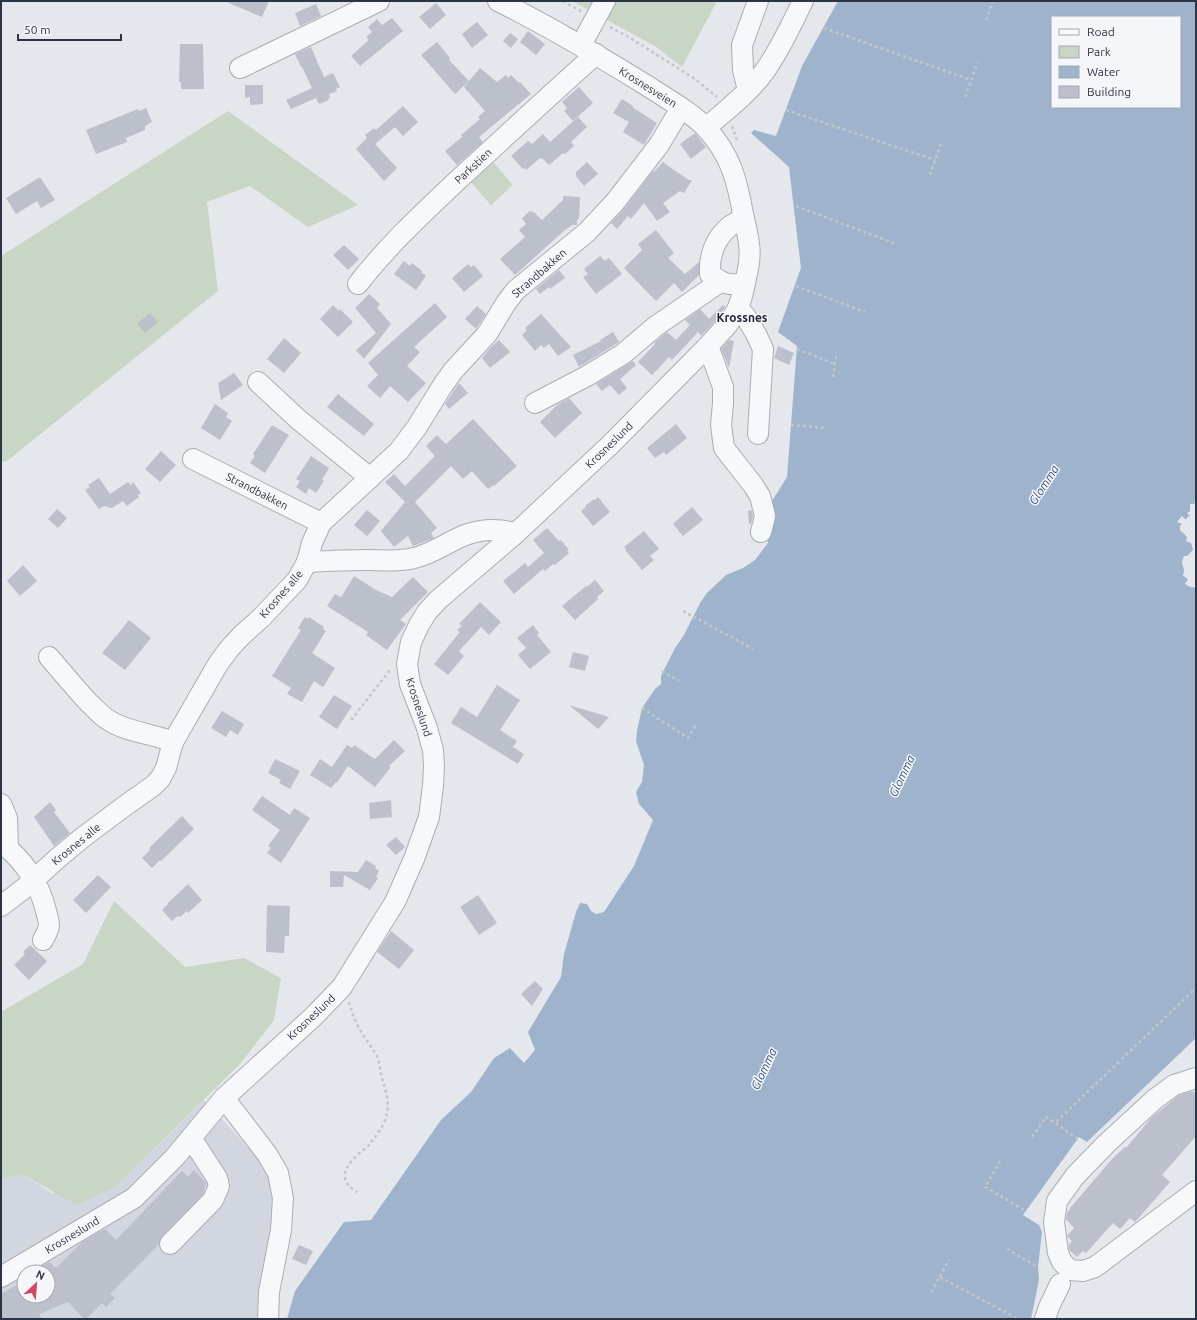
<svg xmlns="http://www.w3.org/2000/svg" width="1197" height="1320" viewBox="0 0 1197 1320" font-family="Ubuntu,sans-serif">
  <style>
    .built { fill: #d2d6de; fill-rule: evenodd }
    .green { fill: #c9d6c5 }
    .water { fill: #9fb4cc; fill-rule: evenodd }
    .building { fill: #bbc0ca }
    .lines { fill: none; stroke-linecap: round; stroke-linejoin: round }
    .minor-casing { stroke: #a9aeb7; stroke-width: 22 }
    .path { stroke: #c2c5cb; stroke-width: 2.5; stroke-dasharray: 3 3; stroke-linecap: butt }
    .minor { stroke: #f7f8fa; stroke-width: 20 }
    .labels { text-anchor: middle; stroke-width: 3; stroke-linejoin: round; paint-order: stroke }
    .street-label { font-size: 11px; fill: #2b3445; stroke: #f4f6f9 }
    .neighbourhood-label { font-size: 12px; font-weight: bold; fill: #1d2536; stroke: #f4f6f9 }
    .water-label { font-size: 12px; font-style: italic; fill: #34527a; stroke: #f4f6f9 }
  </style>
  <rect width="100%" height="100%" fill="#e4e7ec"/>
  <path class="built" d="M204,1100L273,1174L278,1201L264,1319H1V1180L22,1174L52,1193L116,1186ZM24,1272H48V1296H24Z"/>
  <g class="green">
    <path d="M572,1H717L682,67L655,46Z"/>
    <path d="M228,111L358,205L308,227L250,186L207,202L218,291L7,461L1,462V256Z"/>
    <path d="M490,158L513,185L491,205L467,178Z"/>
    <path d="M114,901L185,967L244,958L281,978L274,1020L241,1063L116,1186L77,1205L22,1174L1,1180V1012L83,964Z"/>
  </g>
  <path class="water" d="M838,1H1196V501L1194,502L1195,504H1190V511L1187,513L1190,516L1187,517V519H1185L1182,516L1177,522L1182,524L1180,526V530L1187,537L1186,541L1191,543L1193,550L1187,556H1184L1182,562L1184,570L1183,576L1188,579L1185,584L1190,587L1196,588V1038L1087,1142L1079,1137L1023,1215L1039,1225L1042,1232L1038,1267L1039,1280L1031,1319H287L295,1291L344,1222L371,1220L441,1120L471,1092L494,1058L510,1048L524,1063L535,1050L528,1032L561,977L564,954L576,912L580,903L587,904L591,911L596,914L604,912L634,866L653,820L639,804L636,792L642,782L644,765L636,741L637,731L642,708L655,689L661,684V676L675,648L684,635L700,603L707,593L726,575L743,568L755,560L768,543L767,509L787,477L797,346L778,332L801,268L789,167L751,133L754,130L776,136L802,66ZM1052,17H1180V107H1052Z"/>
  <g class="building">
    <path d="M224,1H269L262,17Z"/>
    <path d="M436,3L446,15L430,29L419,17Z"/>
    <path d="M316,4L321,16L300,26L295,13Z"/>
    <path d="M392,18L403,31L360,66L351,56L369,40L366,37L372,32L368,27L377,19L382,25Z"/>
    <path d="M477,22L488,35L472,48L462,34Z"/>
    <path d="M528,31L545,44L536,55L520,42Z"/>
    <path d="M510,33L518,39L511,48L503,41Z"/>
    <path d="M437,42L450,58L449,60L469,81L455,94L421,55Z"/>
    <path d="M180,44H203L204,89H181V82H179Z"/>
    <path d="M311,47L324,77L333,73L340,87L336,89L337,91L329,94L330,98L328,99L329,100L319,104L316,98L291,109L286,100L312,88L302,67H301L295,54Z"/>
    <path d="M480,68L497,82L506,75L508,78L511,75L519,83L520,82L531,94L479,137L483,142L457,165L445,151L462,137L461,135L480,119L478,117L485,111L464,87Z"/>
    <path d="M245,85H263V104L250,105V97L245,98Z"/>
    <path d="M579,87L593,103L573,121L564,111L567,108L562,102Z"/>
    <path d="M622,99L633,106L632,107L657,123L644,145L623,132L629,122L613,113Z"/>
    <path d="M403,106L418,122L403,136L395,127L375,144L397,168L384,181L356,149L367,138L365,135L374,128L376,130Z"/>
    <path d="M146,108L152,122L145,126V130L126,138L127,142L96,154L86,130L138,109L139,111Z"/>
    <path d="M578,117L587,127L571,142L574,146L565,154L563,153L549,165L542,158L541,159L540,158L526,170L525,168L523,169L511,156L528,141L532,144L543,134L550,142Z"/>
    <path d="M695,133L706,147L691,159L680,144Z"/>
    <path d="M587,162L598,174L584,186L576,176V172Z"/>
    <path d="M663,162L671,168L689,180H692L684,193L680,191L663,203L670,212L657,221L644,203L631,219L628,216L617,229L611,223L624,209L653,171L654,172Z"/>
    <path d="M40,177L55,200L41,208L37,201L16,214L6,198Z"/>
    <path d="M563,196L580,197L579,218L577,220V225H572L565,230L515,275L500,259L525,237L519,230L526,224L522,218L530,211L535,213L542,220L563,200Z"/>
    <path d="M656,230L674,253L668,258L685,274L699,262V275L682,292L674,283L656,301L624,268L642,250L638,244Z"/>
    <path d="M344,245L359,259L348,270L333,255Z"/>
    <path d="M600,256L605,261L609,258L622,274L596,294L583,277L588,274L584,269Z"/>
    <path d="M404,261L410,266L412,263L422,271L421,272L426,276L416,290L394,274Z"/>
    <path d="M468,264L471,267L474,265L483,276L464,292L452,278Z"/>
    <path d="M559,270L565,278L550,289L549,287L540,294L536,289Z"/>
    <path d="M369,294L380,304L377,308L391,324L364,359L356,350L376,333L355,308Z"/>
    <path d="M435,303L447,317L414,347L420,352L407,366L426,383L408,402L390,386L380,398L367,386L378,375L368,363Z"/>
    <path d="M333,305L339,311L340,309L353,322L338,337L320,319Z"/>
    <path d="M723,305L725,307L719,317L701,336L698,332L672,360L669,357L652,375L638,362L655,344L654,343L667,332L676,340L690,325L685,320L700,309L709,319Z"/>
    <path d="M477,306L486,314L476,329L465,319Z"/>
    <path d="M150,313L158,322L145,333L137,324Z"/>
    <path d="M541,314L571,347L558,356L549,344L544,348L541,345L535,351L522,335L527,330L525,328Z"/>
    <path d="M613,332L619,342L579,367L573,355L601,341L600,340Z"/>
    <path d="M284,338L301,353L284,373L267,359Z"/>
    <path d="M499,340L510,352L490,368L482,358L491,347Z"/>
    <path d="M729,340L734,341L729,368L721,349Z"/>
    <path d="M778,346L794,353L789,365L774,358Z"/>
    <path d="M633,361L636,365L620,379L627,388L619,395L610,385L602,391L596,384Z"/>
    <path d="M234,373L243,385L221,400L218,383Z"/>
    <path d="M459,383L468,393L449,409L445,404Z"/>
    <path d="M338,394L374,424L364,436L327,407Z"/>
    <path d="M569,398L582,413L555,438L540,422L557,405Z"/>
    <path d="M215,404L228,413L226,417L232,421L220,440L201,428Z"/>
    <path d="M473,419L517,466L494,486V485L488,489L472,471L463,479L451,466L415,502L437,528L431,533L434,538L413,546L408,536L394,547L381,531L405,502L385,482L394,474L405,486L435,456L426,446L437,435L446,444Z"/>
    <path d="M676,424L687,438L666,455L664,452L655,458L647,448Z"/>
    <path d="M272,425L289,435L265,473L250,463L255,456L253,454Z"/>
    <path d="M161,451L176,465L160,482L145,469Z"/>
    <path d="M311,456L329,468L322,480L324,481L316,493L309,488L306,494L296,487L300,481L296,479Z"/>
    <path d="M99,478L110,494L128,482L131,485L133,482L141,493L138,495L139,497L127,506L123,501L112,508L104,506L99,509L85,490L90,487L88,485Z"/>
    <path d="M598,497L610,512L593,526L581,511L586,507L585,506L594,499L595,500Z"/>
    <path d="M692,507L703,520L683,536L673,524Z"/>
    <path d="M57,509L67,518L58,528L48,519Z"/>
    <path d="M367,510L380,521L367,536L354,525Z"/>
    <path d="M752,510L753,516L751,524H749L748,511Z"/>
    <path d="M547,528L559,541L561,540L569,550L567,551L569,553L555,565L553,564L545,571L543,569L514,594L503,581L525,563L528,567L544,553L533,540Z"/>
    <path d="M644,531L659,549L650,556L654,560L642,570L625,550L626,549L624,547Z"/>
    <path d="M23,565L37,581L20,596L7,581Z"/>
    <path d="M354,576L376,590L392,597L413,577L428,592L400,620L406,624L387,650L366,635L368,632L327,606L335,594L341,597Z"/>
    <path d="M595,580L604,591L597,597L598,599L575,620L562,606L586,586L587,587Z"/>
    <path d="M480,602L501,622L489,635L481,627L459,651L464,656L448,675L434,664L460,632L457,630L462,626L459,624Z"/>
    <path d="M305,617L308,619L309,617L324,627L323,629L326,631L312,653L335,668L323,687L314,681L302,702L287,694L291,688L272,676L301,630L298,628Z"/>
    <path d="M129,620L151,638L125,670L102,653Z"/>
    <path d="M533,625L539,633L537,635L551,652L530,669L518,655L526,648L517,638Z"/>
    <path d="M573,652L589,656L585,671L569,667Z"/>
    <path d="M497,685L520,700L500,730L517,741L513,747L524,754L518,764L451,723L461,707L477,717Z"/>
    <path d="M334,695L352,706L337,729L319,717Z"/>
    <path d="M569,705L609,717L598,729Z"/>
    <path d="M222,711L244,724L238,735L230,730L226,737L211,728Z"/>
    <path d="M394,740L405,751L389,766L391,767L375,787L348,766L337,783L336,782L331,788L310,775L320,759L332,767L347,745L352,748L354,745L375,759Z"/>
    <path d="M275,759L300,771L290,789L279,783L281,780L268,773Z"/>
    <path d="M262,796L290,815L294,808L310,818L281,863L267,853L271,848L268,846L280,830L252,810Z"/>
    <path d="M391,800L392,817L370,819L369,803Z"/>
    <path d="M50,802L56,810L54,812L70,833L54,846L34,817Z"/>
    <path d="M182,816L194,829L161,861L160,860L152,868L142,858L150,850L149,848Z"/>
    <path d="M396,837L405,847L396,855L386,845Z"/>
    <path d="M366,860L376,866L375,868L379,871L376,877L378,878L370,890L344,875L343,887H330V871L358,872Z"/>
    <path d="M98,875L111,887L86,913L73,900Z"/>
    <path d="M188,884L202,900L188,913L187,911L180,917L178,916L172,921L162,910L168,904V903Z"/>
    <path d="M478,895L497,923L479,935L460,907Z"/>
    <path d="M267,905L290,906L289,936H285L284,953L266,952Z"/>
    <path d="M391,931L414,950L399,969L377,952Z"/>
    <path d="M30,945L47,961L29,980L14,965L25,954L23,952Z"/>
    <path d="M535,981L543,989L532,1006L521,994Z"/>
    <path d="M1193,1091L1196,1094V1136L1162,1175L1170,1182L1135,1222L1130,1218L1120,1229L1113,1223L1086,1253L1083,1251L1077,1257L1069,1250V1245L1072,1241L1067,1236L1074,1228L1066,1219L1067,1213L1070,1209V1208L1113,1158L1125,1147L1126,1148L1152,1117L1179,1095Z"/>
    <path d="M194,1170L206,1183L203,1194L162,1236L159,1241V1244L110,1294L115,1298L106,1307L102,1303L86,1319H84L68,1302L39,1314L42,1319H1V1294L20,1283L24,1289V1296H48V1272H34L37,1269L49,1262L56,1268L82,1242L105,1229L116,1240L182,1171L188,1177Z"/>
    <path d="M299,1245L313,1251L306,1265L292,1259Z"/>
  </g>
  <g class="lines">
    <defs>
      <g id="minor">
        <path d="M498,1C549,26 597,55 646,85C664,97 693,113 707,129C731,156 737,180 743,214C745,224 748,234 749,244C751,257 748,270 745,283C728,286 723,284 710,274C709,256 715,238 730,226C734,223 739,221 744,219"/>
        <path d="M581,45L605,1"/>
        <path d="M240,68L379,1"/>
        <path d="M748,90L743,70L742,45L758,1"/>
        <path d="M706,128C726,110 749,93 764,72C780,50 791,25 803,1"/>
        <path d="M358,284C388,245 425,211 461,177C506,136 550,95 596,54"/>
        <path d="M738,308L746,317L756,334L763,349L758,434"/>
        <path d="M708,346L723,387V403L721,425L724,448L753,485L760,496L765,516L761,532"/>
        <path d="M258,382L299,420L370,478"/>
        <path d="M535,403L587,376L623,354L656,326L720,282"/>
        <path d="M193,459L321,523"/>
        <path d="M307,562C327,561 348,560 368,560C383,560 399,562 414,558C444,551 459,529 495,530C502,530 508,531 515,534"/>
        <path d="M49,657C62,672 75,688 89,703C96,709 102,717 110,721C127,732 154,734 173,742"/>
        <path d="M1,804L7,818L8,848"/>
        <path d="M1,843C23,859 40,884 46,911C47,915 49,921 49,926C48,931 45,936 43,940"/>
        <path d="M1,906L26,887L59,857L82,838L122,808L153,786L160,779L166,768L173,742L218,664L229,649L241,636L261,618L297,580L307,562L312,543L321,523L399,451L417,427L443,385L453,371L487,334L506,303L516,290L587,232L615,202L659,145L681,108"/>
        <path d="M1196,1078L1174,1085L1155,1099L1107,1143L1075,1176L1057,1201L1054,1222L1058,1253L1062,1262L1070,1270L1083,1271L1095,1267L1196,1191"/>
        <path d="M224,1098L267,1154L278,1173L283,1198L281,1230L269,1292L268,1319"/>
        <path d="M170,1244L213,1200L219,1186L217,1178L191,1138"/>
        <path d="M1,1277L134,1198L175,1157L224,1098L313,1017L342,987L395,902L414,859L429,817L433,786L434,766L433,750L427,728L410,684L407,664L411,642L419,625L427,612L438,600L515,534L609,446L708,346L728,324L738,308L742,296L745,283"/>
        <path d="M1045,1319L1049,1307L1060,1284"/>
      </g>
    </defs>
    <use href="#minor" class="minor-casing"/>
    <g class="path">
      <path d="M563,1L582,12"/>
      <path d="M986,20L993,1"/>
      <path d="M610,27L627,36L695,79L717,97"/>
      <path d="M824,28L971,80"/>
      <path d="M965,97L978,62"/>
      <path d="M786,110L935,160"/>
      <path d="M732,126L737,140"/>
      <path d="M930,175L941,143"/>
      <path d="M796,206L896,244"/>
      <path d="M796,286L865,312"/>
      <path d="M797,349L835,364"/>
      <path d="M833,377L836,356"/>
      <path d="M791,425L827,428"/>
      <path d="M683,611L753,649"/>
      <path d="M662,671L679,681"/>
      <path d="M642,708L688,738L696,725"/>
      <path d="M351,720L391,669"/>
      <path d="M349,1002C352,1013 356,1024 362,1033C366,1040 371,1047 376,1054C379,1060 380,1067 381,1074C384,1087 390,1099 387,1113C385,1125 376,1136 369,1145C361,1153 345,1162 345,1176C345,1184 351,1188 357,1192"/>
      <path d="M1032,1137L1046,1117L1055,1123"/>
      <path d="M1078,1139L1055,1123L1196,988"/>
      <path d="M1000,1161L985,1187L1026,1211"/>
      <path d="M1007,1249L1038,1267"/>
      <path d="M940,1277L1018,1319"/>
      <path d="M931,1292L949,1260"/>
    </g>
    <use href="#minor" class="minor"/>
  </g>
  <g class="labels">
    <g class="street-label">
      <text transform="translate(648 87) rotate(32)" y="4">Krosnesveien</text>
      <text transform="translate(473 166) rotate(-43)" y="4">Parkstien</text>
      <text transform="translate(539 273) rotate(-41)" y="4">Strandbakken</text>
      <text transform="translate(609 445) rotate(-44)" y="4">Krosneslund</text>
      <text transform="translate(257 491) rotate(27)" y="4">Strandbakken</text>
      <text transform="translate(281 594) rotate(-49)" y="4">Krosnes alle</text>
      <text transform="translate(419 707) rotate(72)" y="4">Krosneslund</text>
      <text transform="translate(76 844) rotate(-39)" y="4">Krosnes alle</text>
      <text transform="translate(311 1017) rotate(-43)" y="4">Krosneslund</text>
      <text transform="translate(72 1235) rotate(-31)" y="4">Krosneslund</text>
    </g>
    <g class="neighbourhood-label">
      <text x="742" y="322">Krossnes</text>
    </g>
    <g class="water-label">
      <text transform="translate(1044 485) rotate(-57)" y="4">Glomma</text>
      <text transform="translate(902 776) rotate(-65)" y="4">Glomma</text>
      <text transform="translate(764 1069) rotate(-65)" y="4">Glomma</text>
    </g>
  </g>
  <rect width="1197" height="1320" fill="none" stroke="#2b3445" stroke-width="4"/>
  <rect x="1051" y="16" width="130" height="92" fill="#f4f6f9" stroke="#a4a8b1"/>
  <rect x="1059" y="29" width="20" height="6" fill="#f7f8fa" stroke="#a4a8b1"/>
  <text x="1087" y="36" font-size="12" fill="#2b3445">Road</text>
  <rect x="1059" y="46" width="20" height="12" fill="#c9d6c5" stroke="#a4a8b1"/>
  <text x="1087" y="56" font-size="12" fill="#2b3445">Park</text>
  <rect x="1059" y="66" width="20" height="12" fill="#9fb4cc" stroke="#a4a8b1"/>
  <text x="1087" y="76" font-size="12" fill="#2b3445">Water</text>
  <rect x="1059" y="86" width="20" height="12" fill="#bbc0ca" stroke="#a4a8b1"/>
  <text x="1087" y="96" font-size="12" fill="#2b3445">Building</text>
  <g transform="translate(36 1284) rotate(26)"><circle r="19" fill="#f4f6f9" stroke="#a4a8b1"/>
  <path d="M0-3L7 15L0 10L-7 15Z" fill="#d1495b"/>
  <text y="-6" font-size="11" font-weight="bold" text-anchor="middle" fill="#2b3445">N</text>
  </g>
  <path d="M18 34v6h103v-6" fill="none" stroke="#2b3445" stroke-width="2"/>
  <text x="24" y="34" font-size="12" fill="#2b3445" stroke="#f4f6f9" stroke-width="3" paint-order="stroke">50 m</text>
</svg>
